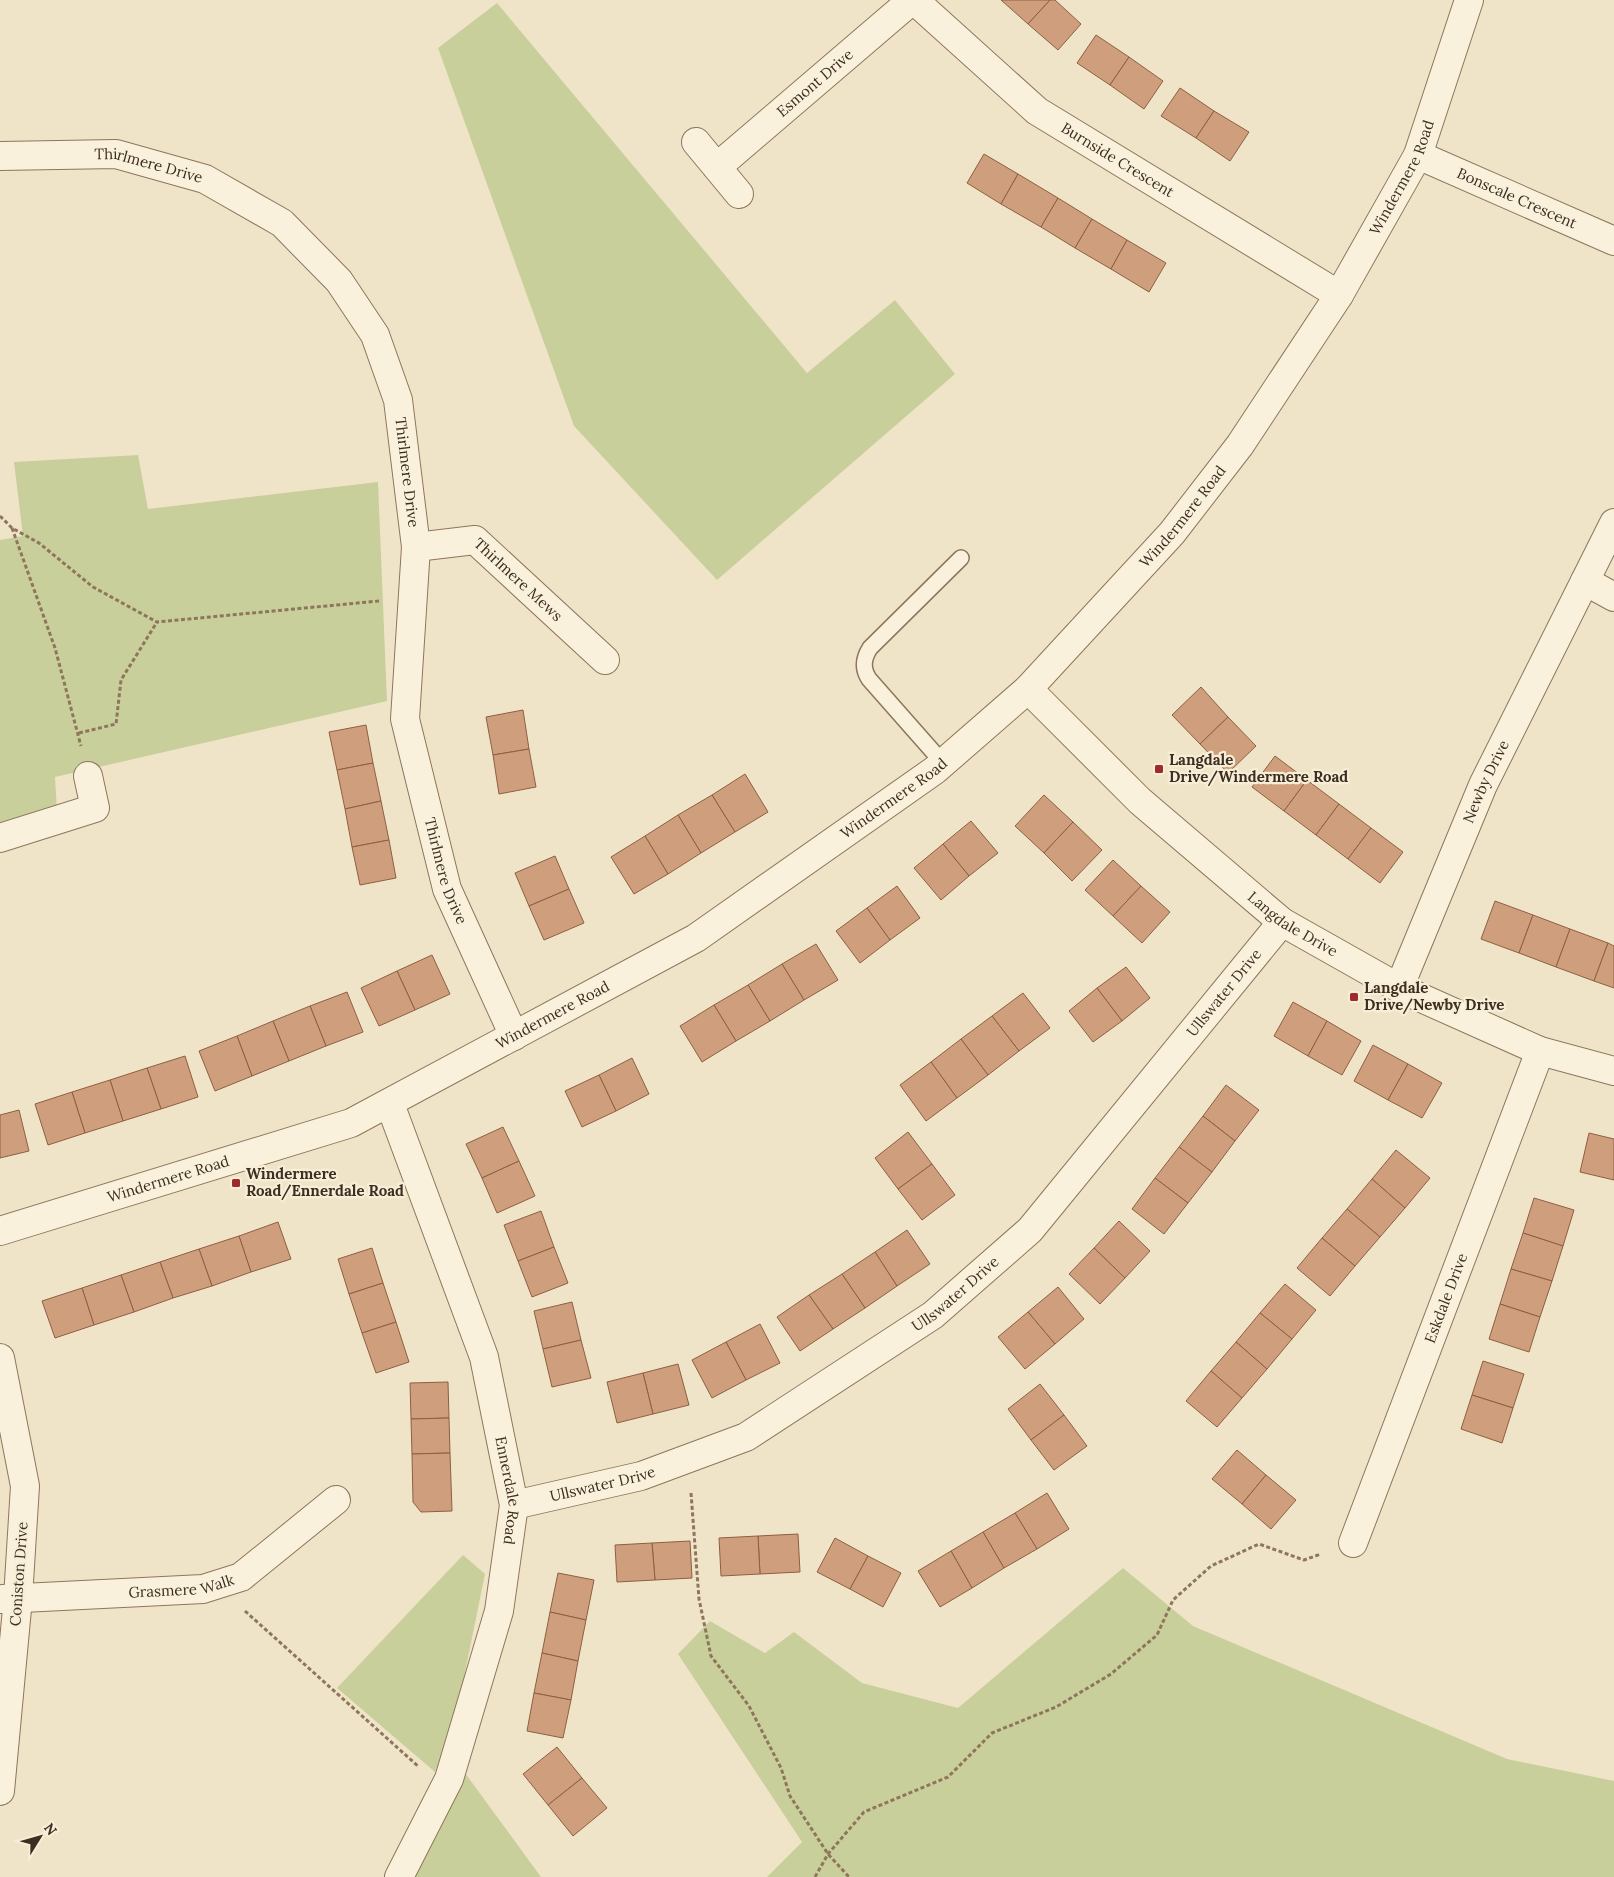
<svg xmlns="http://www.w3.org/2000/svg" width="1614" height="1877" viewBox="0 0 1614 1877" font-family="Lora,serif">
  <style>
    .green { fill: #c9cf9b }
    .building { fill: #cf9f7d; stroke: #8d5f41 }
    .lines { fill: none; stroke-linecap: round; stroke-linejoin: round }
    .lane-casing { stroke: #8d765c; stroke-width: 18 }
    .street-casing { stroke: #8d765c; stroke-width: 30 }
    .path { stroke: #8d765c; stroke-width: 3; stroke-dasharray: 4 2.5; stroke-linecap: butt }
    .lane { stroke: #faf1dc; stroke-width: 15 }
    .street { stroke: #faf1dc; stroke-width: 28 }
    .poi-dot { fill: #9e2a2b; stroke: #f7eed8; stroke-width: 2 }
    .labels { text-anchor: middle; stroke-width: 4.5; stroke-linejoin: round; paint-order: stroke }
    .street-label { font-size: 15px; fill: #3d2e20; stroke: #f7eed8 }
    .poi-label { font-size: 15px; font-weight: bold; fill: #3d2e20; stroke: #f7eed8; text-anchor: start }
  </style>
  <rect width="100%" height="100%" fill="#f0e4c8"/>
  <g class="green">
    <path d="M497,3L807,373L895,300L955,374L717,580L574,426L438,48Z"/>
    <path d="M138,455L148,509L378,482L387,701L55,777L57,811L0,827V540L23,536L14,462Z"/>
    <path d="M463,1555L485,1574L455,1721L435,1772L337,1688Z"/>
    <path d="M1123,1568L1193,1626L1507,1759L1614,1781V1877H767L802,1842L678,1654L710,1621L765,1653L794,1632L862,1683L958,1708Z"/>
    <path d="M465,1773L541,1877H414Z"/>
  </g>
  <g class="building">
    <path d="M1001,0H1050L1028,24Z"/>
    <path d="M1050,0H1055L1081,24L1058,50L1028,24Z"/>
    <path d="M1096,35L1129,57L1110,85L1077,63Z"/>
    <path d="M1129,57L1163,81L1144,109L1110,85Z"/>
    <path d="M1180,88L1214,111L1196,138L1161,116Z"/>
    <path d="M1214,111L1249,132L1230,161L1196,138Z"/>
    <path d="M984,154L1018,174L1001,204L967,183Z"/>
    <path d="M1018,174L1058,198L1041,227L1001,204Z"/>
    <path d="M1058,198L1092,219L1075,248L1041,227Z"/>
    <path d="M1092,219L1127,240L1111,269L1075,248Z"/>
    <path d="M1127,240L1166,263L1149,292L1111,269Z"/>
    <path d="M1201,687L1228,717L1200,744L1172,715Z"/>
    <path d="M523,710L529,749L493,755L486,717Z"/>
    <path d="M1228,717L1256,746L1228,773L1200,744Z"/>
    <path d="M366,725L373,763L337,770L329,732Z"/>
    <path d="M529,749L536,787L499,794L493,755Z"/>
    <path d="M1275,756L1307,780L1284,811L1252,787Z"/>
    <path d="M373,763L381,801L345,809L337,770Z"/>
    <path d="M745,774L768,812L735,832L712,795Z"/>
    <path d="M1307,780L1339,804L1316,835L1284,811Z"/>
    <path d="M712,795L735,832L701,853L678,815Z"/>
    <path d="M1044,795L1073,822L1044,853L1015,826Z"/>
    <path d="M381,801L389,840L352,847L345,809Z"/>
    <path d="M1339,804L1371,828L1348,859L1316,835Z"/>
    <path d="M678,815L701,853L668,874L645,836Z"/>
    <path d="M971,821L998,853L969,876L943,844Z"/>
    <path d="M1073,822L1102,850L1072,881L1044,853Z"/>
    <path d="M1371,828L1403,852L1380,883L1348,859Z"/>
    <path d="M645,836L668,874L634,894L611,857Z"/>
    <path d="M389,840L396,878L360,885L352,847Z"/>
    <path d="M943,844L969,876L941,900L914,868Z"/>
    <path d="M555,856L569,889L529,906L515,873Z"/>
    <path d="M1113,860L1141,886L1113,916L1085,890Z"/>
    <path d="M897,886L920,918L890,940L867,908Z"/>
    <path d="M1141,886L1170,912L1142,943L1113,916Z"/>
    <path d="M569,889L584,923L544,940L529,906Z"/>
    <path d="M1495,901L1533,915L1519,953L1481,939Z"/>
    <path d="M867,908L890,940L860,963L836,931Z"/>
    <path d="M1533,915L1570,929L1556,967L1519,953Z"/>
    <path d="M1570,929L1608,943L1594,981L1556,967Z"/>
    <path d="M1608,943L1614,946V988L1594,981Z"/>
    <path d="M816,944L838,980L804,1000L782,964Z"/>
    <path d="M432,955L450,994L415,1010L397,971Z"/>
    <path d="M782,964L804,1000L770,1021L748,985Z"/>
    <path d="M1126,967L1150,998L1122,1021L1097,988Z"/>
    <path d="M397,971L415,1010L379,1026L361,988Z"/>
    <path d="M748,985L770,1021L736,1041L714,1005Z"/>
    <path d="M1097,988L1122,1021L1093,1042L1069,1011Z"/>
    <path d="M347,992L363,1032L326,1046L310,1006Z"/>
    <path d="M1023,993L1050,1028L1019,1051L992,1016Z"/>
    <path d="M1293,1002L1327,1021L1308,1056L1274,1036Z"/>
    <path d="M714,1005L736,1041L702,1062L680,1026Z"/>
    <path d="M310,1006L326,1046L289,1061L273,1021Z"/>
    <path d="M992,1016L1019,1051L988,1075L961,1039Z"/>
    <path d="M273,1021L289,1061L252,1076L237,1036Z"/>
    <path d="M1327,1021L1361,1041L1342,1075L1308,1056Z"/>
    <path d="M237,1036L252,1076L215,1091L199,1051Z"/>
    <path d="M961,1039L988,1075L957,1098L931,1062Z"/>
    <path d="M1373,1045L1408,1064L1388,1100L1354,1081Z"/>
    <path d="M185,1056L198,1097L161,1109L147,1068Z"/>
    <path d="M632,1058L649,1094L616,1111L599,1075Z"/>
    <path d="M931,1062L957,1098L926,1121L900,1085Z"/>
    <path d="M1408,1064L1442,1083L1422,1118L1388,1100Z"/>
    <path d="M147,1068L161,1109L123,1121L110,1080Z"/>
    <path d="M599,1075L616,1111L582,1127L565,1091Z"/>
    <path d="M110,1080L123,1121L85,1133L72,1092Z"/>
    <path d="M1226,1085L1259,1110L1235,1141L1203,1116Z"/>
    <path d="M72,1092L85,1133L48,1145L35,1104Z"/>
    <path d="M19,1110L29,1151L0,1158V1115Z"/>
    <path d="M1203,1116L1235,1141L1212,1172L1179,1147Z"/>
    <path d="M503,1127L519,1161L482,1178L466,1144Z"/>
    <path d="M908,1132L932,1164L898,1189L875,1158Z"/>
    <path d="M1589,1133L1614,1139V1180L1580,1172Z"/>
    <path d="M1179,1147L1212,1172L1188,1203L1155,1178Z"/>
    <path d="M1396,1150L1430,1178L1405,1208L1372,1179Z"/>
    <path d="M519,1161L535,1196L497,1213L482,1178Z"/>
    <path d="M932,1164L955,1195L922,1220L898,1189Z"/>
    <path d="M1155,1178L1188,1203L1164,1234L1132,1209Z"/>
    <path d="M1372,1179L1405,1208L1380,1237L1347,1209Z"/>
    <path d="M1534,1198L1574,1210L1563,1246L1523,1233Z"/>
    <path d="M1347,1209L1380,1237L1355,1266L1322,1238Z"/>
    <path d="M541,1211L554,1247L518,1261L504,1225Z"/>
    <path d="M1119,1221L1150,1251L1125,1278L1094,1248Z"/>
    <path d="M278,1222L291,1259L251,1272L239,1236Z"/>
    <path d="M907,1230L930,1264L897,1286L875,1252Z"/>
    <path d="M1523,1233L1563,1246L1552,1281L1511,1269Z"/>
    <path d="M239,1236L251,1272L212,1286L199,1249Z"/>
    <path d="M1322,1238L1355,1266L1330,1296L1297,1268Z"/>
    <path d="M554,1247L568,1283L532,1297L518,1261Z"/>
    <path d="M372,1248L383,1283L349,1294L338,1259Z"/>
    <path d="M1094,1248L1125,1278L1100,1304L1069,1274Z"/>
    <path d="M199,1249L212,1286L173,1298L160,1262Z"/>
    <path d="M875,1252L897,1286L865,1308L842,1274Z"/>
    <path d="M160,1262L173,1298L134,1312L121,1275Z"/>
    <path d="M1511,1269L1552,1281L1540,1317L1500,1304Z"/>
    <path d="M842,1274L865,1308L833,1329L809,1295Z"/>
    <path d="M121,1275L134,1312L94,1325L82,1288Z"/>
    <path d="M383,1283L396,1322L362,1333L349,1294Z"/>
    <path d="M1285,1284L1316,1310L1292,1339L1260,1313Z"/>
    <path d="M1058,1287L1084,1319L1055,1344L1028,1312Z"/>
    <path d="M82,1288L94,1325L55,1338L42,1301Z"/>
    <path d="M809,1295L833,1329L800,1351L777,1317Z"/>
    <path d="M572,1302L581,1340L543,1349L534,1311Z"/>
    <path d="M1500,1304L1540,1317L1529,1352L1489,1339Z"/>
    <path d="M1028,1312L1055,1344L1025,1369L998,1337Z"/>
    <path d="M1260,1313L1292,1339L1267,1369L1236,1342Z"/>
    <path d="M396,1322L409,1362L376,1373L362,1333Z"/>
    <path d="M760,1324L780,1363L746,1380L726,1342Z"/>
    <path d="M581,1340L591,1378L552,1387L543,1349Z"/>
    <path d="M726,1342L746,1380L712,1398L692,1360Z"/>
    <path d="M1236,1342L1267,1369L1242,1398L1211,1371Z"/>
    <path d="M1483,1361L1524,1374L1513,1408L1472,1395Z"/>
    <path d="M678,1364L689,1405L653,1414L643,1373Z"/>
    <path d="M1211,1371L1242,1398L1217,1427L1186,1401Z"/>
    <path d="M643,1373L653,1414L617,1423L607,1382Z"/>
    <path d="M448,1382L449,1418L411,1419L410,1383Z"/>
    <path d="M1040,1384L1064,1415L1031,1440L1008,1409Z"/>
    <path d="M1472,1395L1513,1408L1502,1443L1461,1429Z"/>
    <path d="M1064,1415L1087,1446L1054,1470L1031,1440Z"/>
    <path d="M449,1418L450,1453L412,1454L411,1419Z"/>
    <path d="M1237,1450L1266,1475L1242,1504L1212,1479Z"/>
    <path d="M450,1453L452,1511L421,1512L413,1502L412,1454Z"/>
    <path d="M1266,1475L1296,1500L1271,1529L1242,1504Z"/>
    <path d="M1047,1493L1069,1529L1037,1549L1015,1513Z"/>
    <path d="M1015,1513L1037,1549L1004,1568L983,1532Z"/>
    <path d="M983,1532L1004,1568L972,1588L951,1551Z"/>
    <path d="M798,1534L800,1572L760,1574L758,1536Z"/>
    <path d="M758,1536L760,1574L721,1576L719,1538Z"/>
    <path d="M835,1538L868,1556L850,1589L817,1572Z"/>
    <path d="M690,1541L692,1578L655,1580L652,1543Z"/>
    <path d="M652,1543L655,1580L617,1582L615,1545Z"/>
    <path d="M951,1551L972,1588L940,1607L918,1571Z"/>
    <path d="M868,1556L901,1573L883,1607L850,1589Z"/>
    <path d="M558,1573L594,1580L586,1620L550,1612Z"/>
    <path d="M550,1612L586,1620L578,1661L542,1653Z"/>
    <path d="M542,1653L578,1661L571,1700L534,1693Z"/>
    <path d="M534,1693L571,1700L563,1738L527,1731Z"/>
    <path d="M557,1747L582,1778L548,1805L523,1774Z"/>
    <path d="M582,1778L607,1808L573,1836L548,1805Z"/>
  </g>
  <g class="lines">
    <defs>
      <path id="lane" d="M943,763L869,679C862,668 863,659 870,648L961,558"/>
      <g id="street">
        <path id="s1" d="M914,0L1037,111L1339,295"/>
        <path d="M696,142L739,194"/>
        <path id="s2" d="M1418,155L1614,241"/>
        <path id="s3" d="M0,156L116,154L205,179L282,223L339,281L375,335L398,400L416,547L405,719L447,889L514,1036"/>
        <path id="s4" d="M717,167L912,0"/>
        <path id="s5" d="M416,547L475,540L605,660"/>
        <path d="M1585,581L1614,523"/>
        <path id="s6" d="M1028,689L1140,801L1282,922L1399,988L1540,1051L1614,1071"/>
        <path d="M0,838L95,808L88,776"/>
        <path id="s7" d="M1399,988L1483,785L1585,581L1614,597"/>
        <path id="s8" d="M390,1104L484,1357L514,1505L499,1611L449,1779L399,1877"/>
        <path id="s9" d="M0,1231L351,1123L696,938L935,770L1028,689L1172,533L1240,445L1339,295L1418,155L1469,0"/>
        <path d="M0,1358L25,1486L18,1598L0,1791"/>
        <path id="s10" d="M514,1505L641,1476L746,1437L933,1315L1030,1230L1282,922"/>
        <path id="s11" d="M1353,1543L1540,1051"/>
        <path id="s12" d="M2,1599L203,1589L241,1577L336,1500"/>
      </g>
    </defs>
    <use href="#lane" class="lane-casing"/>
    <use href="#street" class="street-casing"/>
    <g class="path">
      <path d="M0,516L12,528L39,543L93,587L157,622L379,601"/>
      <path d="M12,528L55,648L81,746"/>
      <path d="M79,733L116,724L121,680L157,622"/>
      <path d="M691,1493L699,1599L711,1656L749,1706L781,1768L790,1796L828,1854L849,1877"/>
      <path d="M245,1611L419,1767"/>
      <path d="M815,1877L828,1854L864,1812L948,1777L992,1733L1056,1707L1111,1674L1157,1635L1173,1600L1211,1566L1259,1544L1304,1560L1321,1554"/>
    </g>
    <use href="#lane" class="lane"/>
    <use href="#street" class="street"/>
  </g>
  <g class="poi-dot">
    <rect x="1154" y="764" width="10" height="10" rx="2.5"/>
    <rect x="1349" y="992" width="10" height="10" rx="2.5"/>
    <rect x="231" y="1178" width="10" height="10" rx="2.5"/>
  </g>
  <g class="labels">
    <g class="street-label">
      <text dy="5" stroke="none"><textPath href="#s4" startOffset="129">Esmont Drive</textPath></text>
      <text dy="5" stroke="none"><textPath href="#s1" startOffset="260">Burnside Crescent</textPath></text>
      <text dy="5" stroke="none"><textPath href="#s3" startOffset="150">Thirlmere Drive</textPath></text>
      <text dy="5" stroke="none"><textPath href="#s9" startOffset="1811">Windermere Road</textPath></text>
      <text dy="5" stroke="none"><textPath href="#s2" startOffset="108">Bonscale Crescent</textPath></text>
      <text dy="5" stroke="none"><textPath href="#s3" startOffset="585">Thirlmere Drive</textPath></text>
      <text dy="5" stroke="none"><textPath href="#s9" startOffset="1406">Windermere Road</textPath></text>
      <text dy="5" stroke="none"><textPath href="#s5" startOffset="118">Thirlmere Mews</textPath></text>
      <text dy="5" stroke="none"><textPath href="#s7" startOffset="224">Newby Drive</textPath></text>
      <text dy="5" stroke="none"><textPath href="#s9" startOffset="1001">Windermere Road</textPath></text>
      <text dy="5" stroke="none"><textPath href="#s3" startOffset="990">Thirlmere Drive</textPath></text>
      <text dy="5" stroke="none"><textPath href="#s6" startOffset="355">Langdale Drive</textPath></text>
      <text dy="5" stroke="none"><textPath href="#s10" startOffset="901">Ullswater Drive</textPath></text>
      <text dy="5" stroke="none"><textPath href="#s9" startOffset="596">Windermere Road</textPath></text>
      <text dy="5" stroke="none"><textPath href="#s9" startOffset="176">Windermere Road</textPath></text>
      <text dy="5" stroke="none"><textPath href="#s10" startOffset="496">Ullswater Drive</textPath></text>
      <text dy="5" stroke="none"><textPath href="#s11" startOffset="262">Eskdale Drive</textPath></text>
      <text dy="5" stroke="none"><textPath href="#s10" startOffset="91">Ullswater Drive</textPath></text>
      <text dy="5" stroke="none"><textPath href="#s8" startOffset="406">Ennerdale Road</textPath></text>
      <text transform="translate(19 1574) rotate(-86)" y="5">Coniston Drive</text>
      <text dy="5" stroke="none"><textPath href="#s12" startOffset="180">Grasmere Walk</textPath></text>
    </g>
    <g class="poi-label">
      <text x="1169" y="765">Langdale<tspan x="1169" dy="17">Drive/Windermere Road</tspan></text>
      <text x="1364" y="993">Langdale<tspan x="1364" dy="17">Drive/Newby Drive</tspan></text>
      <text x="246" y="1179">Windermere<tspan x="246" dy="17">Road/Ennerdale Road</tspan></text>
    </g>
  </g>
  <g transform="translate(40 1837) rotate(53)" stroke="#f7eed8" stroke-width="4" paint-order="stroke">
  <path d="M0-4L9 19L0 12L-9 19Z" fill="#3d2e20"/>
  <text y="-8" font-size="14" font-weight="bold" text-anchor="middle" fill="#3d2e20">N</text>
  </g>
</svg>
